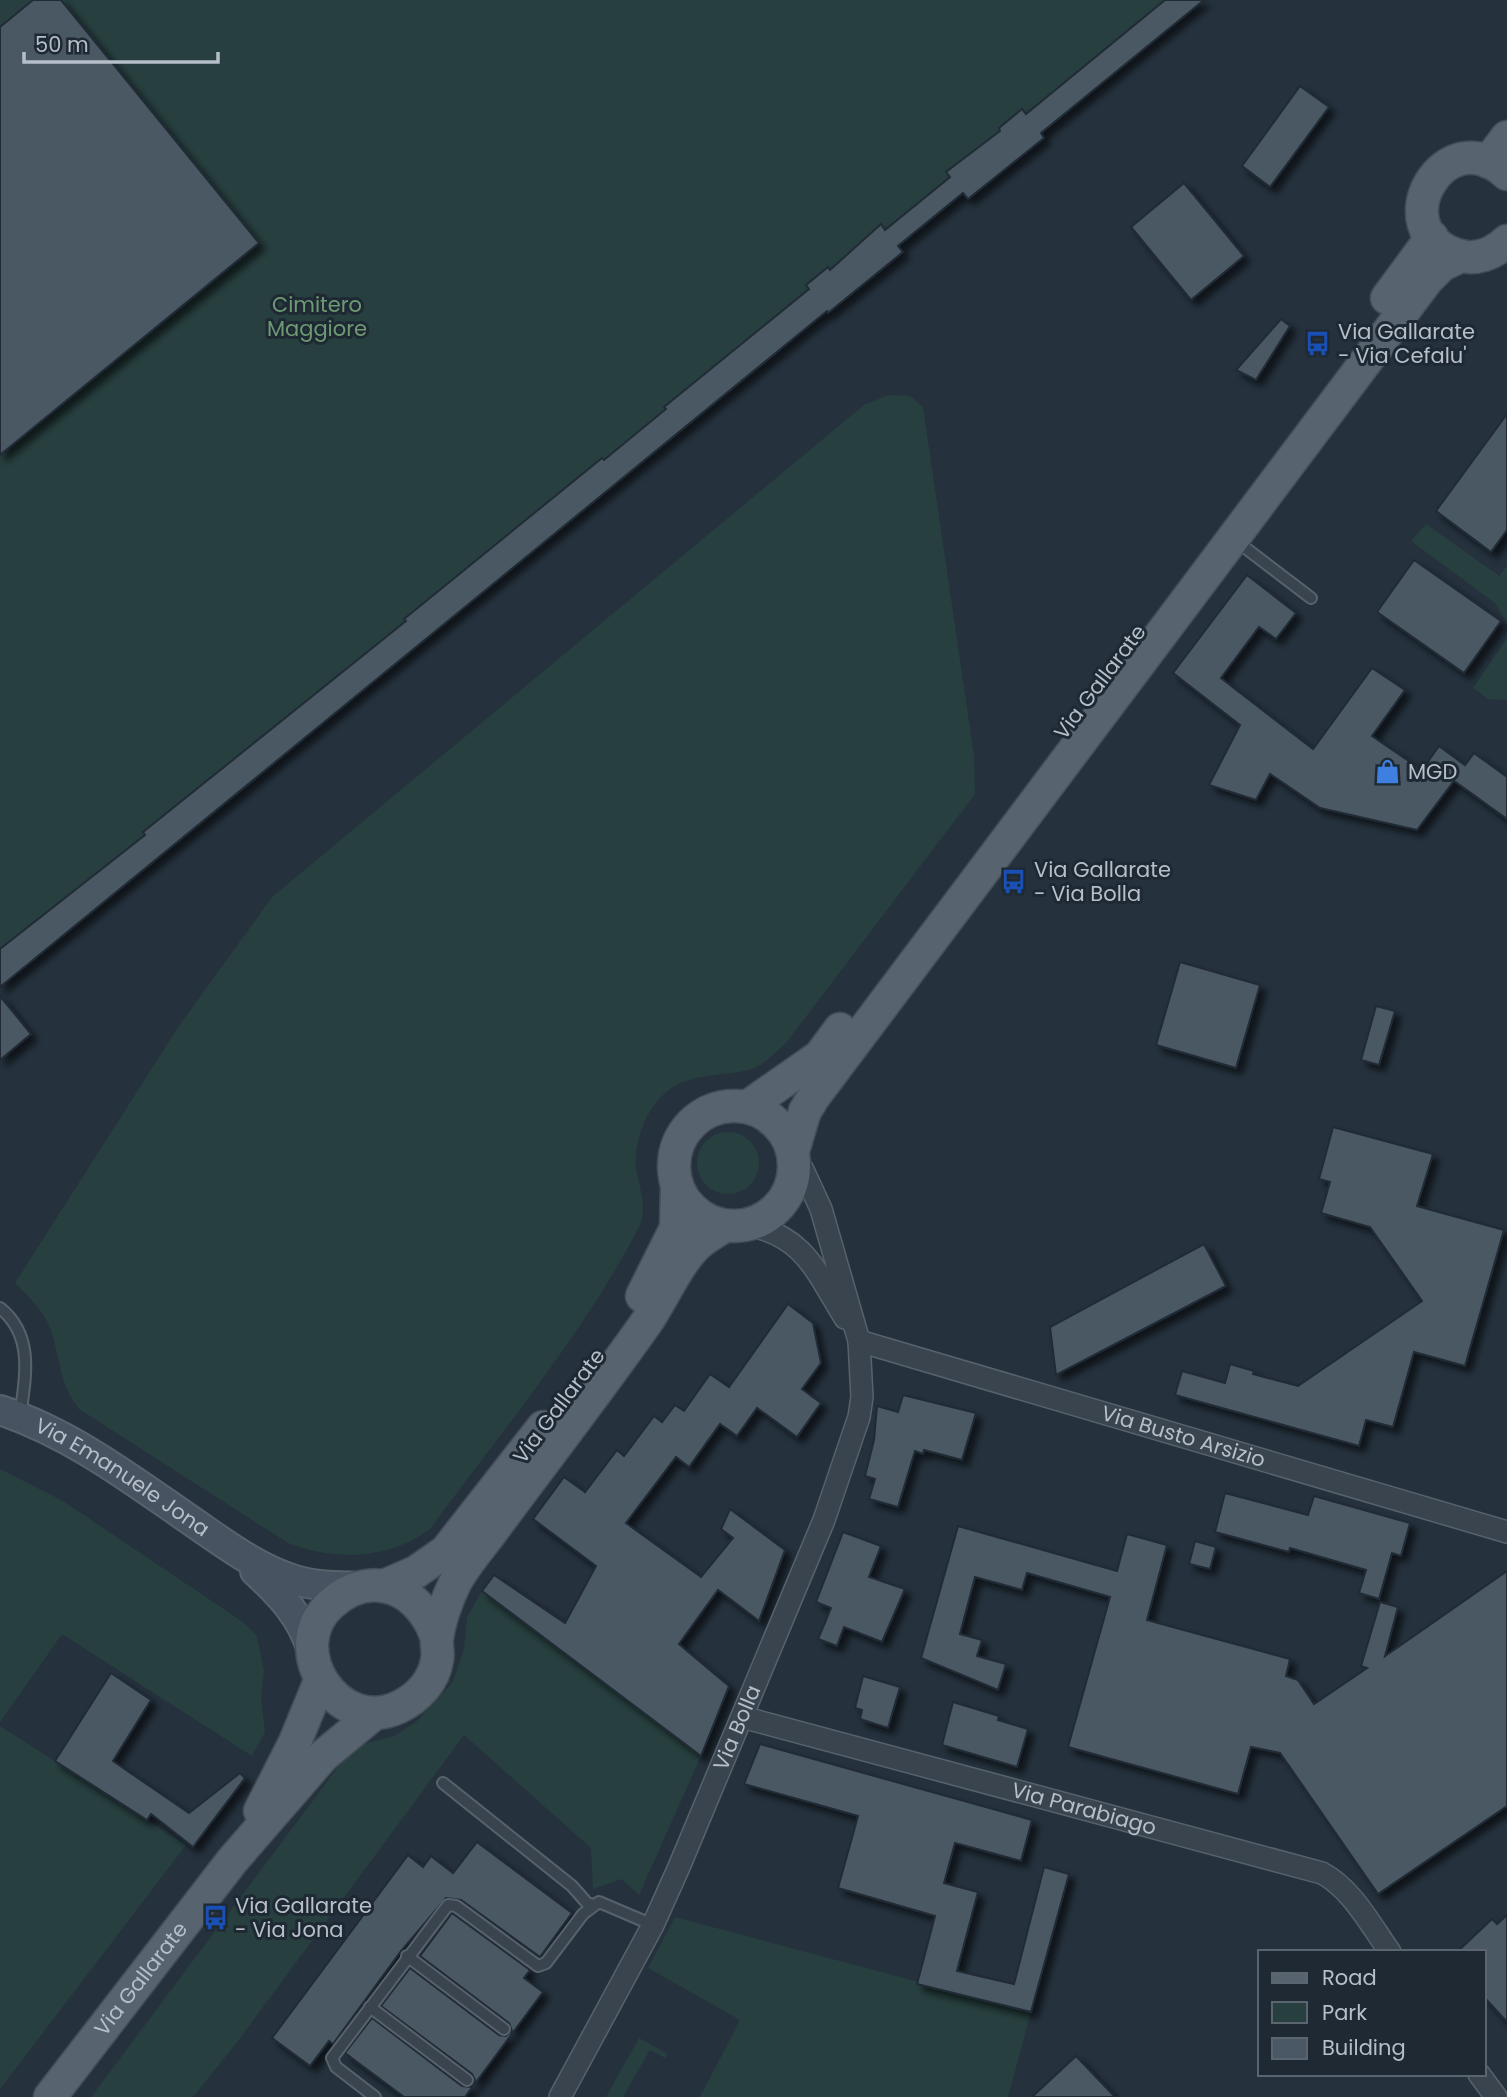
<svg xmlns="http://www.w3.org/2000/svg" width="1507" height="2097" viewBox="0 0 1507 2097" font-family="Poppins,sans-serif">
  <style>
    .green { fill: #273f3f }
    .building { fill: #495864; stroke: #202b36; stroke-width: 2; filter: url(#shadow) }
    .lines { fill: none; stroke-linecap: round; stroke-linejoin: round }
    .lane-casing { stroke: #57626c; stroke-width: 14 }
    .street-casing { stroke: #57626c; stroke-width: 24 }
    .secondary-casing { stroke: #57626c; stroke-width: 32 }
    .primary-casing { stroke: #434d58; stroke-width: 35 }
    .lane { stroke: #39444e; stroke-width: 10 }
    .street { stroke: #39444e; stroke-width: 21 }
    .secondary { stroke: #475361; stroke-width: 28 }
    .primary { stroke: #57636e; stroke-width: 32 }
    .labels { text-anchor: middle; stroke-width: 6; stroke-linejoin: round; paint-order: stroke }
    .park-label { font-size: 21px; fill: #6d9a73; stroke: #1e2934 }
    .poi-label { font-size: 21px; fill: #b6bfc9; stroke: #1e2934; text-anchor: start }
    .street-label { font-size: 21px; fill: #b6bfc9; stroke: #1e2934 }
  </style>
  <defs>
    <filter id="shadow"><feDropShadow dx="6" dy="6" stdDeviation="3.5" flood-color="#0009"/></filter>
  </defs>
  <rect width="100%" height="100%" fill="#25323e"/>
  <g class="green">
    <path d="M0,0H1204L1041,133L1044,138L1021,157L1019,154L968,199L963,194L899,246L903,252L849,292L851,295L828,313L826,311L0,987Z"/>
    <path d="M888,395L910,396L923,407L974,756L975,794L786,1043C775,1053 763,1066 748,1070C719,1077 687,1072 663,1095C645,1111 634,1144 636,1167C639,1189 649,1208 638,1229C583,1335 501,1432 430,1529C389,1560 335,1561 288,1543L79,1409C60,1383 61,1366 53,1337C47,1314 31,1299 15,1283L177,1029L272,897L864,405Z"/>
    <path d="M1426,524L1499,576L1507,566V623L1495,603L1411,541Z"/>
    <path d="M1507,638V700L1488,699L1473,688Z"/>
    <circle cx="728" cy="1163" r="31"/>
    <path d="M0,1469L63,1501L243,1622L257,1636L264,1671L261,1697L265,1732L252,1756L62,1634L0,1722Z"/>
    <path d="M482,1591L701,1756L639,1895L622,1879L593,1889L591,1848L464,1735L238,2041L193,2097H91L347,1755L360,1745L394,1736L416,1722L452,1683L464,1650L467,1617Z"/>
    <path d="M0,1726L186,1845L0,2089Z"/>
    <path d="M675,1917L1031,2012L1008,2097H700L740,2020L648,1968Z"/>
    <path d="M639,2038L668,2054L665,2058L650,2050L623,2097H606Z"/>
  </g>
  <g class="building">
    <path d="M33,0H61L259,243L0,455V27Z"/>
    <path d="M1165,0H1204L1041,133L1044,138L968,199L963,193L898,246L903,252L828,313L827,311L0,987V949L145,835L143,832L406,621L404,619L602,458L604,460L666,409L664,407L809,289L806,285L828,267L830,270L881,224L885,230L950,177L946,172L1000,131L999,128L1022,109L1026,114Z"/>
    <path d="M1300,86L1329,107L1270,187L1242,166Z"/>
    <path d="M1184,183L1244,256L1191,300L1131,227Z"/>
    <path d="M1281,319L1290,326L1256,380L1236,370Z"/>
    <path d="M1507,414V530L1491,552L1436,511Z"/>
    <path d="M1414,560L1501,621L1464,673L1377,612Z"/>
    <path d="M1247,575L1296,613L1276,639L1259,627L1221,678L1313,749L1372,668L1405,690L1372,736L1422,770L1439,746L1465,765L1474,753L1507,777V819L1454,781L1417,830L1320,808L1270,774L1256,800L1209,785L1240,725L1173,673Z"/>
    <path d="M1180,962L1260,985L1236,1068L1156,1045Z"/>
    <path d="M0,996L31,1034L0,1060Z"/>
    <path d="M1376,1006L1395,1011L1379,1065L1361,1060Z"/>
    <path d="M1333,1127L1433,1154L1417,1206L1504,1230L1465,1366L1414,1352L1393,1427L1366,1420L1359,1446L1175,1395L1182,1371L1225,1383L1230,1364L1254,1371L1253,1374L1298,1386L1422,1301L1370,1227L1321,1213L1330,1182L1319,1179Z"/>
    <path d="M1204,1244L1226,1286L1056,1375L1050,1327Z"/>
    <path d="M788,1304L813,1323L821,1363L802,1389L821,1403L797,1437L757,1408L737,1436L720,1424L689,1467L676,1457L626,1523L701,1577L733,1538L721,1529L730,1509L785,1550L759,1621L718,1590L679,1644L729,1686L701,1756L482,1591L494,1575L565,1623L596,1566L533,1519L564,1477L585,1492L617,1450L624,1456L654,1416L662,1422L675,1405L684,1411L710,1374L729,1387Z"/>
    <path d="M903,1395L976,1413L962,1460L924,1450L923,1454L915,1451L898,1507L869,1499L875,1479L865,1476L874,1440L877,1406L898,1412Z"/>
    <path d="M1225,1493L1308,1515L1314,1496L1410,1523L1401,1556L1392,1553L1379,1599L1359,1593L1366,1570L1290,1548L1289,1552L1215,1532Z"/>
    <path d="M958,1526L1117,1571L1127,1534L1167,1545L1147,1620L1290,1659L1286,1676L1298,1680L1314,1704L1367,1668L1361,1666L1380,1602L1398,1607L1385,1656L1507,1571V1806L1378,1894L1280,1753L1251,1747L1238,1794L1068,1747L1110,1597L1027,1573L1022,1590L975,1577L960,1634L982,1640L977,1656L1006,1664L998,1690L921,1658Z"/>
    <path d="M843,1532L881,1546L869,1577L905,1589L882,1642L844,1627L837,1646L818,1639L831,1608L816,1602Z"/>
    <path d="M1195,1541L1216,1547L1210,1569L1189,1564Z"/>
    <path d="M111,1673L151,1700L113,1761L189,1813L240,1773L245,1778L193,1847L151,1814L147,1820L55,1761Z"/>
    <path d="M863,1676L900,1687L888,1728L860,1719L862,1710L855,1708Z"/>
    <path d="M953,1702L999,1716L998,1720L1028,1729L1017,1767L942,1745Z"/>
    <path d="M760,1744L1032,1820L1021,1861L955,1843L944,1883L978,1892L957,1971L1014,1984L1044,1867L1069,1874L1031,2012L917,1984L935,1916L838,1888L858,1816L744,1784Z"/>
    <path d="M477,1842L572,1913L540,1957L461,1900L446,1898L401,1951L333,2044L329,2041L310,2066L272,2038L408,1855L423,1867L431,1856L453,1873Z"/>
    <path d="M452,1913L530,1970L524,1978L543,1992L465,2097H404L345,2053L372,2018L462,2086L471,2087L475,2080L472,2074L381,2006L410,1968L499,2035L506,2036L512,2031L509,2023L420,1956Z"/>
    <path d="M1507,1915V2022L1484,1997V1952H1457L1492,1919L1497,1924Z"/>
    <path d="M1076,2056L1115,2097H1032Z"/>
  </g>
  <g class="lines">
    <defs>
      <g id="lane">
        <path d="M1235,540L1311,598"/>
        <path d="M0,1308C35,1336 25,1378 20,1417"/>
        <path d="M443,1783L572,1886L587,1903L593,1905"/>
        <path d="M407,1956L504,2029"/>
        <path d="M370,2007L467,2080"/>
        <path d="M375,2097L336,2067L332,2058L448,1905L456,1906L538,1966L546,1963L583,1914L599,1902L653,1925"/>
      </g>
      <g id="street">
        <path d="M748,1225C806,1237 816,1272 845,1318"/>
        <path id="s1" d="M859,1341L1507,1532"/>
        <path id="s2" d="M742,1717L1322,1873C1352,1889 1370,1924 1390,1952"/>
        <path d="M1479,2074L1496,2097"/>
        <path id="s3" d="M560,2097L653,1925L679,1867L824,1520L859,1417L862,1397L859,1341L821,1209L803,1170L794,1162"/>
      </g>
      <g id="secondary">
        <path id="s4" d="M0,1410C72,1434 132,1480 193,1522C225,1544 258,1569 295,1580C317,1587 341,1586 364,1587"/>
        <path d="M255,1571C281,1595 302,1617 312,1651"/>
      </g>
      <g id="primary">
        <path d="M1488,162L1507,137"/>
        <path d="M1507,174C1445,116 1380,230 1457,255C1476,261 1493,254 1507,241"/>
        <path d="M1387,298L1432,237"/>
        <circle cx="734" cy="1166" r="60"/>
        <path d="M747,1107L820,1056L840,1029"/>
        <path d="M793,1151L805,1111L813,1098L1427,280L1442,265L1461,256"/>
        <path d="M642,1296L676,1228L677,1186"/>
        <path d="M384,1586L416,1572L446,1551L543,1427"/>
        <path d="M437,1639C422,1590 372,1566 331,1604C281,1649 339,1736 399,1707C418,1698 434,1681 437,1660C439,1653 436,1646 437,1639C439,1622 447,1599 455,1583C466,1562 484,1543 498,1523C547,1457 598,1391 646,1323C662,1300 678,1262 698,1244C706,1237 716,1232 724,1226"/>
        <path d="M260,1811L295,1742L320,1681"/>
        <path id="s5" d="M50,2097L232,1861L323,1756L375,1713"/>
      </g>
    </defs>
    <use href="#lane" class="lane-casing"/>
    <use href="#street" class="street-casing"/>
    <use href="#secondary" class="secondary-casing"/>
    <use href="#primary" class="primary-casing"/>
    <use href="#lane" class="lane"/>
    <use href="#street" class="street"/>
    <use href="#secondary" class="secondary"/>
    <use href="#primary" class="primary"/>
  </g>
  <defs>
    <symbol id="bus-bare" viewBox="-9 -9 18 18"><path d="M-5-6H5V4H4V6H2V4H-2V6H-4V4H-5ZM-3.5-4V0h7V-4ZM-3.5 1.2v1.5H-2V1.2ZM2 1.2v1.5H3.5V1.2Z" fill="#1a4fb4" stroke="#1e2934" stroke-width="2.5" paint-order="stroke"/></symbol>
    <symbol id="shop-bare" viewBox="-9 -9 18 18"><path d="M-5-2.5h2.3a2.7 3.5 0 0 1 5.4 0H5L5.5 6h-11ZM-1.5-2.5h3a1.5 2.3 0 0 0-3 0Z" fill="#3f7fe0" stroke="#1e2934" stroke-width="2.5" paint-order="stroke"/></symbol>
  </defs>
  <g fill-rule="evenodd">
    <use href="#bus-bare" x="1300" y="326" width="35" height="35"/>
    <use href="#shop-bare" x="1370" y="754" width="35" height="35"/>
    <use href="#bus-bare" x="996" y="864" width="35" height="35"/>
    <use href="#bus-bare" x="198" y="1900" width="35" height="35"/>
  </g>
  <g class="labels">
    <g class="park-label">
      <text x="317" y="312">Cimitero<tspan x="317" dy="24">Maggiore</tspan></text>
    </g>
    <g class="poi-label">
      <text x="1338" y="339">Via Gallarate<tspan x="1338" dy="24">- Via Cefalu'</tspan></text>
      <text x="1408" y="779">MGD</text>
      <text x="1034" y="877">Via Gallarate<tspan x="1034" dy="24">- Via Bolla</tspan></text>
      <text x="235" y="1913">Via Gallarate<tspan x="235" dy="24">- Via Jona</tspan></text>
    </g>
    <g class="street-label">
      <text transform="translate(1100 682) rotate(-53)" y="7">Via Gallarate</text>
      <text transform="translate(559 1406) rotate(-53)" y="7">Via Gallarate</text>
      <text dy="7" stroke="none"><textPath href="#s1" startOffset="338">Via Busto Arsizio</textPath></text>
      <text dy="7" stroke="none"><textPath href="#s4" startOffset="140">Via Emanuele Jona</textPath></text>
      <text dy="7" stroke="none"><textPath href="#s3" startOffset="410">Via Bolla</textPath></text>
      <text dy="7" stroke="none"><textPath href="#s2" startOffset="354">Via Parabiago</textPath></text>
      <text dy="7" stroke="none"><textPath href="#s5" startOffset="149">Via Gallarate</textPath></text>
    </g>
  </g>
  <rect x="1258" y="1950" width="228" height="126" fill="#1e2934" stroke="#5b6570" stroke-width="2"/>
  <rect x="1272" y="1973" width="35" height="10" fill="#57636e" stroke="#5b6570" stroke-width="2"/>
  <text x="1322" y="1985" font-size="21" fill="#b6bfc9">Road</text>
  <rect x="1272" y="2002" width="35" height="21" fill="#273f3f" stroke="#5b6570" stroke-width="2"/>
  <text x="1322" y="2020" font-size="21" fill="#b6bfc9">Park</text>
  <rect x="1272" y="2038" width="35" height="21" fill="#495864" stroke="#5b6570" stroke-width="2"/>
  <text x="1322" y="2055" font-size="21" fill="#b6bfc9">Building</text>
  <path d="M24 52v10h194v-10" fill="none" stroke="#b6bfc9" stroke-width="3.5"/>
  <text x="35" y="52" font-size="21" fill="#b6bfc9" stroke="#1e2934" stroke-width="5" paint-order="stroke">50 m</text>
</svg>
